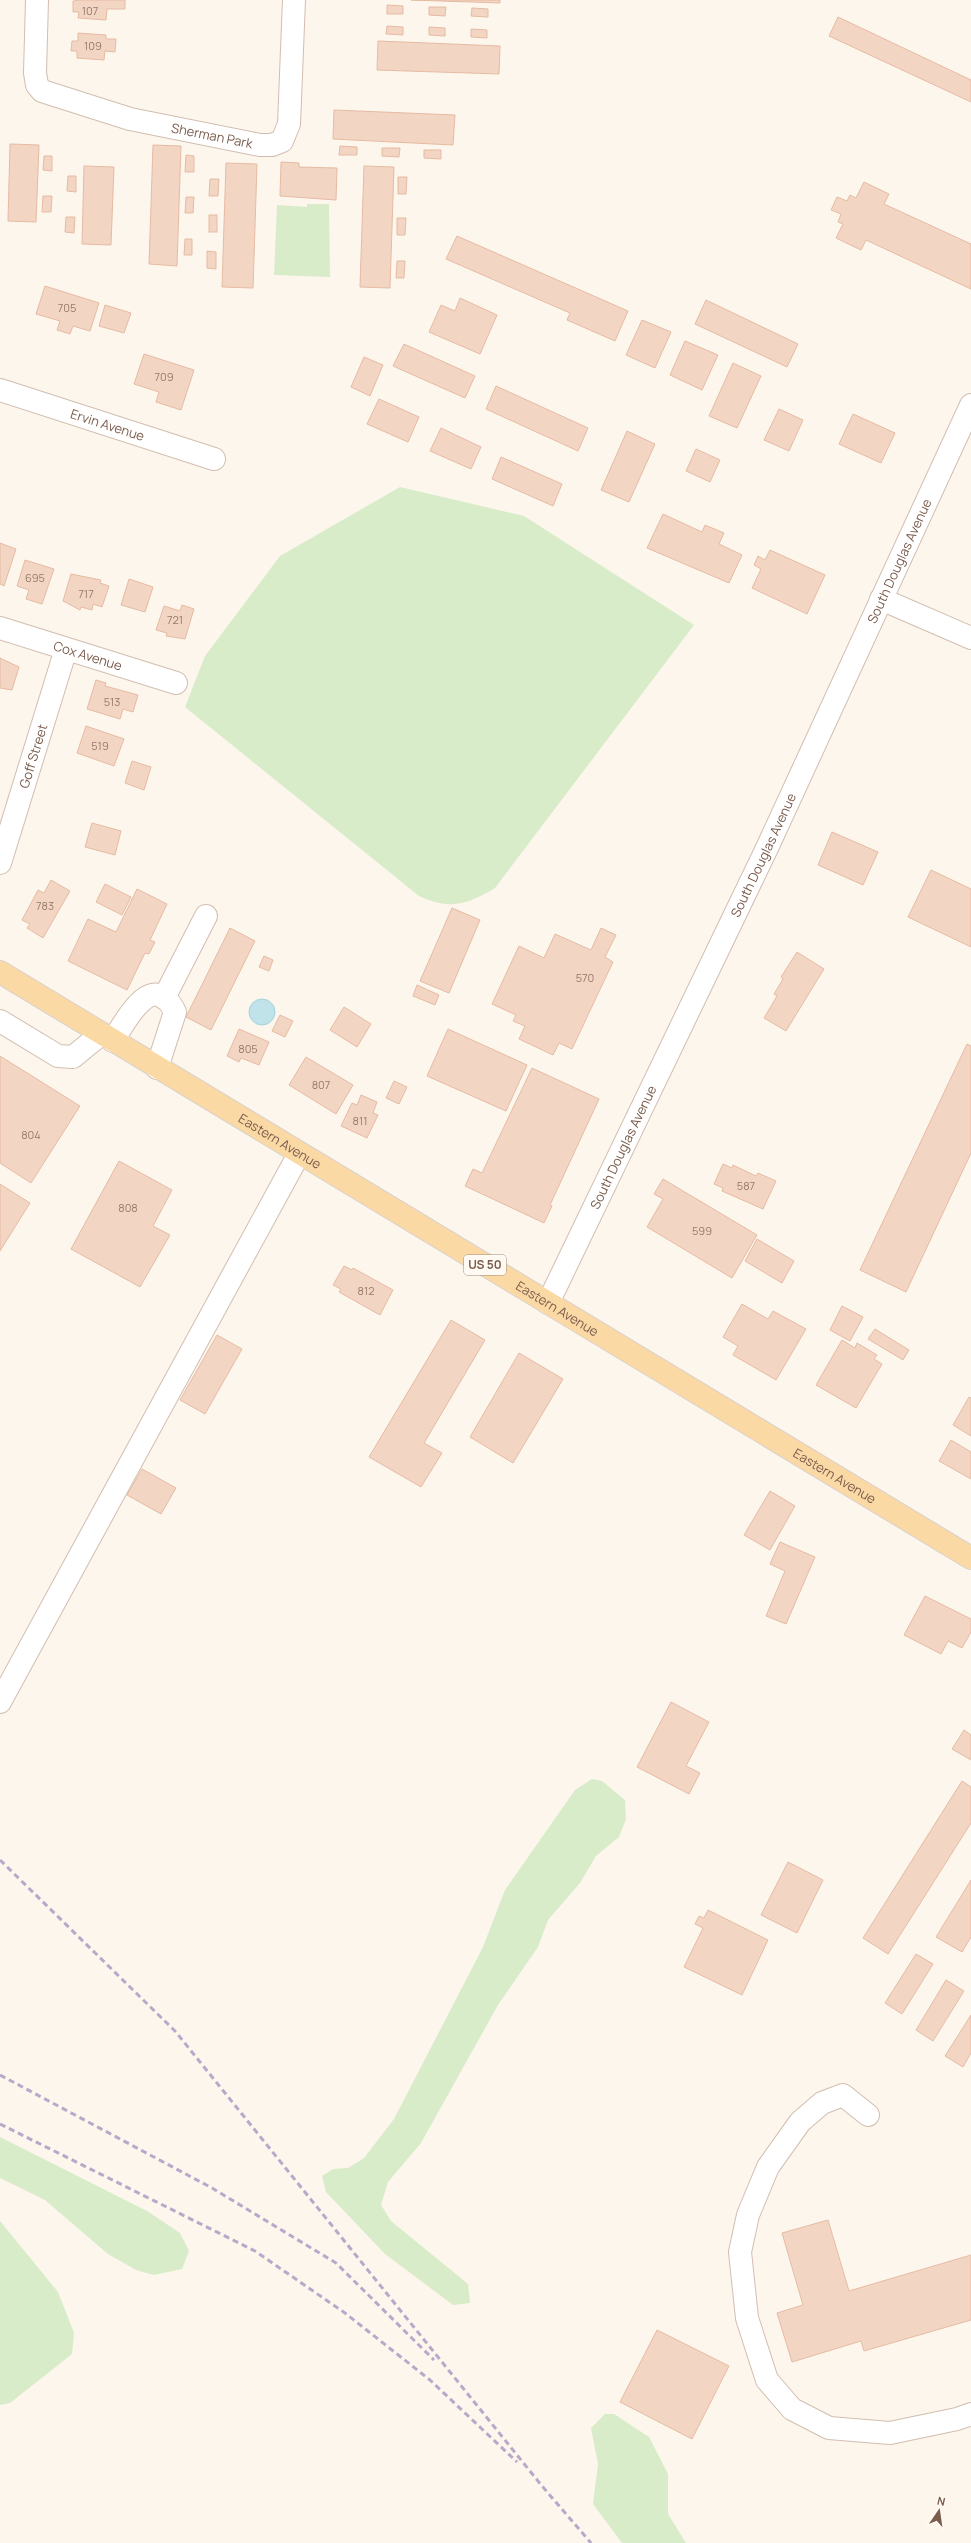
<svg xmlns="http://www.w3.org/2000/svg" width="971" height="2543" viewBox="0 0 971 2543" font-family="Manrope,sans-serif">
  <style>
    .green { fill: #d8ecc9 }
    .water { fill: #bfe3e8; stroke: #a5d3da }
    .building { fill: #f3d5c3; stroke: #e6bba3 }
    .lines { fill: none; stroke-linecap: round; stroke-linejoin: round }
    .minor-casing { stroke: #d1beb0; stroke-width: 24 }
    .major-casing { stroke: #dad1cd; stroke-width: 24 }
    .minor { stroke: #fff; stroke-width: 22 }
    .major { stroke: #fbd9a5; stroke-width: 22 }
    .rail { stroke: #b9a8c9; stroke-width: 3; stroke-dasharray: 6 4; stroke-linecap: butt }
    .labels { text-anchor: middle; stroke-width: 3; stroke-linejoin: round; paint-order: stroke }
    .number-label { font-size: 11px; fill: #987a6a }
    .shield { fill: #fffaf3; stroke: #a28b7f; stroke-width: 1 }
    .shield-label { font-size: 12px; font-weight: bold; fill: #7a5c4d }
    .street-label { font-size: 13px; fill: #7a5c4d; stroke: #fffaf3 }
  </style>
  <rect width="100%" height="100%" fill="#fdf6ec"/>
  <g class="green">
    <path d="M307,204H329L330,277L274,275L277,205L307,207Z"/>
    <path d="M400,487L524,516L694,625L495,888C467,905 449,910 419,896L185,707L205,656L280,556Z"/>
    <path d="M592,1779L602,1781L625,1800L626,1819L619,1837L596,1856L580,1883L548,1920L538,1947L498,2005L421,2143L388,2182L381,2205L391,2221L468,2284L470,2303L453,2305L385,2254L326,2192L322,2176L333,2169L348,2168L364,2158L394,2119L483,1947L505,1890L575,1790Z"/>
    <path d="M0,2137L147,2211L180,2233L189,2251L182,2269L154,2275L136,2270L108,2254L45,2200L0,2178Z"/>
    <path d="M0,2221L58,2292L74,2333L72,2354L10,2403L0,2405Z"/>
    <path d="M605,2414H614L649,2437L668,2474V2514L686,2543H622L593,2504L598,2464L591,2428Z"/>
  </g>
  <circle class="water" cx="262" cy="1012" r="13"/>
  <g class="building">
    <path d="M79,0H125V9H107L106,20L78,18L79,12H73V1Z"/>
    <path d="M411,0H500V3Z"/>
    <path d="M387,5L403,6V14H387Z"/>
    <path d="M429,7H446L445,16L429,15Z"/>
    <path d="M472,8L488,9V17L471,16Z"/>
    <path d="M838,17L971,80V102L829,36Z"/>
    <path d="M387,26L403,27V35L386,34Z"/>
    <path d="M429,27L445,28V36L429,35Z"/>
    <path d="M471,29L487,30V38L471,37Z"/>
    <path d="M78,33L106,35V39H116L115,52L105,51L104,60L77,58V51H71L72,41H78Z"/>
    <path d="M378,41L500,46L499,74L377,70Z"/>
    <path d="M334,110L455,115L453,145L333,139Z"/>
    <path d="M10,144L39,145L36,222L8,221Z"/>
    <path d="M153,145L181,146L177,266L149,264Z"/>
    <path d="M340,146L357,147V155H339Z"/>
    <path d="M382,148H400L399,157L382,156Z"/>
    <path d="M424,150H441V159L424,158Z"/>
    <path d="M186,155L194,156V172H185Z"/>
    <path d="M44,156H52V171L43,170Z"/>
    <path d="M281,162L299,163V167L337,168L336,200L280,196Z"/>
    <path d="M226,163L257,164L253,288L222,287Z"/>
    <path d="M84,166L114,167L111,245L82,244Z"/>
    <path d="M364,166L394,167L390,288L360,287Z"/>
    <path d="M68,176H76V192L67,191Z"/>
    <path d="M398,177H407L406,194H398Z"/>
    <path d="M210,179H219L218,196H209Z"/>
    <path d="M864,182L889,194L884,204L971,244V289L866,240L861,250L836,238L843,224L838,222L841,214L831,210L837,197L847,201L850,195L856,198Z"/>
    <path d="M43,196H52L51,212H42Z"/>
    <path d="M186,197H194L193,213H185Z"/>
    <rect x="209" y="215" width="8" height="17"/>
    <path d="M66,217H75L74,233L65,232Z"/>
    <path d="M397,218H406L405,235H397Z"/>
    <path d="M457,236L628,311L615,341L567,320L570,313L446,259Z"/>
    <path d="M185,239H192V255H184Z"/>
    <path d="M207,251L216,252V269L207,268Z"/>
    <path d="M397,261H405L404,278H396Z"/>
    <path d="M45,286L99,303L90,331L73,326L70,334L57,330L60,321L36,314Z"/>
    <path d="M460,298L497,315L480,354L429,332L441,305L455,311Z"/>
    <path d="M706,300L798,344L787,367L695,324Z"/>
    <path d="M105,305L131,313L124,333L99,326Z"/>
    <path d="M642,320L671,332L655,368L626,355Z"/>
    <path d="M685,341L718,355L702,390L670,375Z"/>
    <path d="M404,344L475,376L465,398L393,366Z"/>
    <path d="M144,354L194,370L181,410L156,402L159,392L134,384Z"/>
    <path d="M364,357L383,365L370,396L351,387Z"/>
    <path d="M733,363L761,376L737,428L709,416Z"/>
    <path d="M496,386L588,428L578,451L486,409Z"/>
    <path d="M379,399L419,417L408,442L367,424Z"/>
    <path d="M779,409L803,420L789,451L764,440Z"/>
    <path d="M853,414L895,433L881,463L839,444Z"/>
    <path d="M441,428L481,447L471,469L430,451Z"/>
    <path d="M627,431L655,444L629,502L601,490Z"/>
    <path d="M696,449L720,460L710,482L686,471Z"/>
    <path d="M501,457L562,484L553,506L492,479Z"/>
    <path d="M663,514L702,532L705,525L724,533L719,544L742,555L729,583L647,548Z"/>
    <path d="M0,543L16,549L4,586L0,584Z"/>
    <path d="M770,550L825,575L807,614L752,588L761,569L754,565L758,556L765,560Z"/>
    <path d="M25,560L54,569L42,604L26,599L29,590L17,586Z"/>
    <path d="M71,574L101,580L100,583L109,586L102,607L93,604L92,610L81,607L80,610L63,601Z"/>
    <path d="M129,579L153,587L145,612L121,605Z"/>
    <path d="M182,605L194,609L185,639L166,636L167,633L156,630L164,606L180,611Z"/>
    <path d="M0,658L19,667L12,690L0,688Z"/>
    <path d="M96,680L106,683L105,686L138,695L133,712L123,709L120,719L87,709Z"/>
    <path d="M86,726L124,739L114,766L77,753Z"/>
    <path d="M132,761L151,767L144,790L125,783Z"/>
    <path d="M92,823L121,831L115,855L85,847Z"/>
    <path d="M832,832L878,852L863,885L818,865Z"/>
    <path d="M931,870L971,889V947L908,917Z"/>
    <path d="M51,880L70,891L43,938L27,928L30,924L22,920L38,890L44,893Z"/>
    <path d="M105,884L131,897L122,915L96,902Z"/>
    <path d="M137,889L167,904L150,940L155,942L149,954L145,953L127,990L68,961L88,919L116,932Z"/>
    <path d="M452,908L480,920L449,993L420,981Z"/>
    <path d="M230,928L255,941L211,1030L186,1017Z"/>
    <path d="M601,928L616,935L605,957L613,962L572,1049L559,1043L553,1055L519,1039L525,1026L513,1021L516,1015L492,1004L519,946L544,958L555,934L591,950Z"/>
    <path d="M797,952L824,969L786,1031L764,1018L777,996L774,994L783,979L781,977Z"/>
    <path d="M264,956L273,960L269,971L259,967Z"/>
    <path d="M417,985L439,995L435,1005L413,996Z"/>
    <path d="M344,1007L371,1024L357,1047L330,1030Z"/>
    <path d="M280,1015L293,1021L285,1037L272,1031Z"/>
    <path d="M239,1029L269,1042L259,1065L241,1058L239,1062L227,1056Z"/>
    <path d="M448,1029L527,1065L506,1111L427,1076Z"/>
    <path d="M967,1044L971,1046V1153L906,1292L860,1270Z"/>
    <path d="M0,1056L80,1106L31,1183L0,1163Z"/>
    <path d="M306,1057L353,1085L336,1114L289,1085Z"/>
    <path d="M532,1068L599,1099L550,1205L552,1206L544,1223L465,1186L473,1169L482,1173Z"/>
    <path d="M394,1081L407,1087L399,1104L386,1098Z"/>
    <path d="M361,1095L377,1102L373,1113L378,1115L367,1138L341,1126L352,1103L357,1105Z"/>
    <path d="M119,1161L172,1190L153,1226L170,1235L140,1287L71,1249Z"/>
    <path d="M723,1164L732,1168L733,1165L756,1176L758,1173L776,1181L763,1209L722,1191L723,1188L714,1184Z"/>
    <path d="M663,1179L757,1235L732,1278L647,1227L663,1199L654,1194Z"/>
    <path d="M0,1184L30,1203L0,1251Z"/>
    <path d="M757,1239L794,1261L782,1283L745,1261Z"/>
    <path d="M344,1266L352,1270L353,1268L393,1290L380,1315L339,1292L341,1289L333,1285Z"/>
    <path d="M742,1304L768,1319L773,1311L806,1329L776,1380L733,1355L738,1346L723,1337Z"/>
    <path d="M842,1306L863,1317L850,1341L830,1330Z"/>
    <path d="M451,1320L485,1340L424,1443L442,1453L421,1487L369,1457Z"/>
    <path d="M875,1329L909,1350L903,1360L868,1339Z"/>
    <path d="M217,1335L242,1349L205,1414L180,1400Z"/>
    <path d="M842,1340L855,1348L857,1343L877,1355L874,1359L882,1364L856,1408L816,1385Z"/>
    <path d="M519,1353L563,1379L513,1463L470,1437Z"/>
    <path d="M969,1397L971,1398V1436L953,1425Z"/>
    <path d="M951,1440L971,1452V1479L939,1461Z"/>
    <path d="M142,1469L176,1488L161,1514L127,1495Z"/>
    <path d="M770,1491L795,1506L770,1550L744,1535Z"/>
    <path d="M780,1542L815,1557L786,1624L766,1616L785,1571L770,1564Z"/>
    <path d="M925,1596L971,1619V1632L962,1648L948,1641L941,1654L904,1635Z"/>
    <path d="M671,1702L709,1722L686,1766L700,1773L689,1794L637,1767Z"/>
    <path d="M964,1730L971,1735V1760L952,1749Z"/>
    <path d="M962,1781L971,1787V1823L888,1954L863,1938Z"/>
    <path d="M788,1862L823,1880L797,1933L761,1915Z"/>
    <path d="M971,1880V1937L962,1952L936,1937Z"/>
    <path d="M708,1910L768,1940L742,1995L684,1967L703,1928L695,1924L699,1916L704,1918Z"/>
    <path d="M916,1954L933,1964L902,2014L885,2003Z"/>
    <path d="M946,1980L964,1991L933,2041L916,2030Z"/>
    <path d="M971,2015V2053L963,2067L945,2056Z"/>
    <path d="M828,2220L849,2291L971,2255V2320L864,2351L861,2341L792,2362L777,2313L803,2305L782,2233Z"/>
    <path d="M657,2330L729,2366L692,2439L620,2402Z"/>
  </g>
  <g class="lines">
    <defs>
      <g id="minor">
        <path id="s1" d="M37,0L35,73L37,85L42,91L130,119L260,145H272L282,141L289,124L294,0"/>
        <path id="s2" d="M0,390L214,459"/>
        <path d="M881,599L971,638"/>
        <path id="s3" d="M0,628L176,683"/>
        <path id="s4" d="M0,863L66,649"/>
        <path d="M164,998L206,916"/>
        <path d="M0,1021L58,1056L73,1057L101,1034"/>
        <path d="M113,1041C125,1021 153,967 175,1012L157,1068"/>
        <path id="s5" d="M548,1303L767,848L971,405"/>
        <path d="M0,1702L299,1154"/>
        <path d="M868,2115L843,2095L822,2103L800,2122L768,2167L748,2215L740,2252L747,2318L767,2380L792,2409L829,2428L890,2433L957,2419L971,2414"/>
      </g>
      <g id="major">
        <path id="s6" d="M0,972L971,1558"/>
      </g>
    </defs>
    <use href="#minor" class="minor-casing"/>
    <use href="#major" class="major-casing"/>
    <use href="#minor" class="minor"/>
    <use href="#major" class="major"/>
    <g class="rail">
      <path d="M0,1860L175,2031L542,2486L591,2543"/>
      <path d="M0,2075L212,2188L336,2263L434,2360"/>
      <path d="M0,2124L255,2251L345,2313L430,2380L517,2462"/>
    </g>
  </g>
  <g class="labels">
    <g class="number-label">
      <text x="90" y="15">107</text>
      <text x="93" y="50">109</text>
      <text x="67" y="312">705</text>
      <text x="164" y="381">709</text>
      <text x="35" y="582">695</text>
      <text x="86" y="598">717</text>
      <text x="175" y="624">721</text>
      <text x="112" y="706">513</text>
      <text x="100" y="750">519</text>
      <text x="45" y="910">783</text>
      <text x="585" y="982">570</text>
      <text x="248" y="1053">805</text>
      <text x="321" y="1089">807</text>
      <text x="360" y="1125">811</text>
      <text x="31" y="1139">804</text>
      <text x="746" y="1190">587</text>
      <text x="128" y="1212">808</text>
      <text x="702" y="1235">599</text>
      <text x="366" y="1295">812</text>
    </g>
    <rect class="shield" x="464" y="1255" width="42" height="20" rx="3"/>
    <g class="shield-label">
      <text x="485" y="1269">US 50</text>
    </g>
    <g class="street-label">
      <text dy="5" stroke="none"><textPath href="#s1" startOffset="269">Sherman Park</textPath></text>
      <text dy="5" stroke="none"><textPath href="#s2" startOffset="113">Ervin Avenue</textPath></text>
      <text dy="5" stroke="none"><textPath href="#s5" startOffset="821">South Douglas Avenue</textPath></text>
      <text dy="5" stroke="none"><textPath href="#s3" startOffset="92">Cox Avenue</textPath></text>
      <text dy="5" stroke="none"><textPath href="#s4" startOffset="112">Goff Street</textPath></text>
      <text dy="5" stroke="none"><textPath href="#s5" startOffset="497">South Douglas Avenue</textPath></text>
      <text dy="5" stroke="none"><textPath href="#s6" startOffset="327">Eastern Avenue</textPath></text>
      <text dy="5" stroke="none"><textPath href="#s5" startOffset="173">South Douglas Avenue</textPath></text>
      <text dy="5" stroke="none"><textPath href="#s6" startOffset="651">Eastern Avenue</textPath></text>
      <text dy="5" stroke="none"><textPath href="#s6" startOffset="975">Eastern Avenue</textPath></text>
    </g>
  </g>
  <g transform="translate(939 2511) rotate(13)" stroke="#fffaf3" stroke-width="3" paint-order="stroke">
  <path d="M0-3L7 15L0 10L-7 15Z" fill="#7a5c4d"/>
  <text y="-6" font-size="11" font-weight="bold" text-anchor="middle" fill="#7a5c4d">N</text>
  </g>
</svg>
